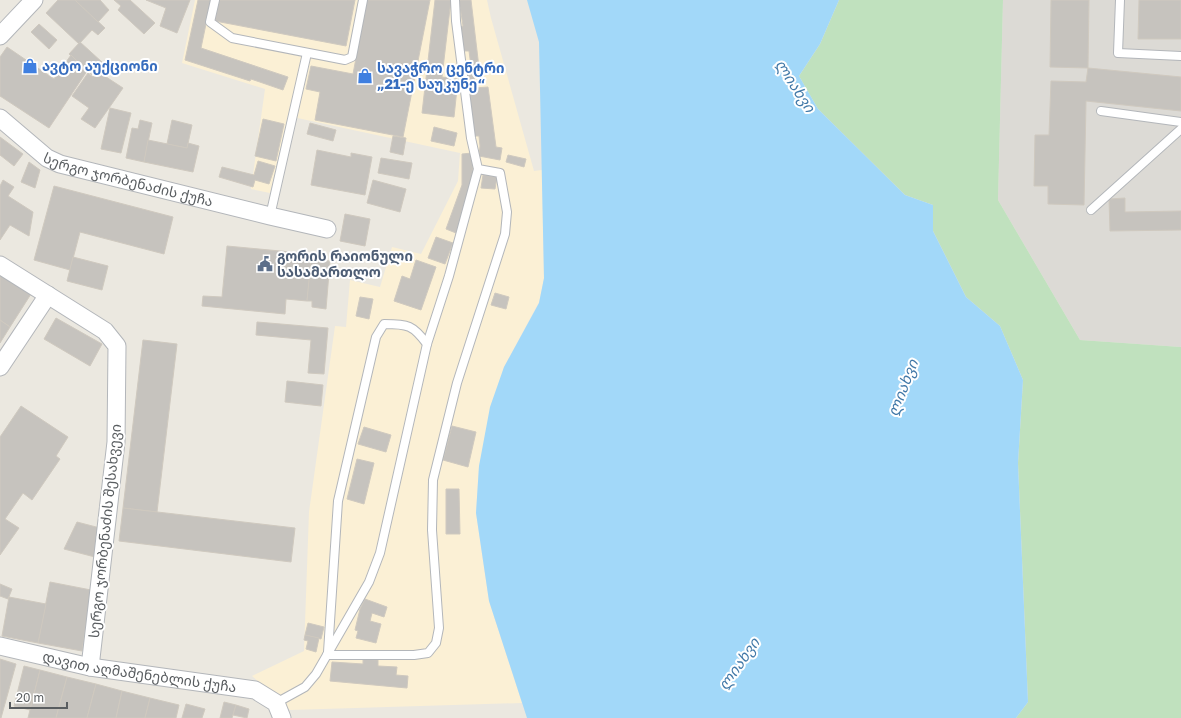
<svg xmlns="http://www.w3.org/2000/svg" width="1181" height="718" viewBox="0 0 1181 718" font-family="'Golos Text','Noto Sans Georgian',sans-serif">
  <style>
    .commercial { fill: #fbf0d5 }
    .industrial { fill: #dcdad5 }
    .green { fill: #c0e1be }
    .water { fill: #a2d8f9 }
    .building { fill: #c6c3be; stroke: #cfc9bf }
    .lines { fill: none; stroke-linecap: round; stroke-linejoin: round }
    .lane-casing { stroke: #b3b6ba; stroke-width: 10 }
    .street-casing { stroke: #b3b6ba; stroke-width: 19 }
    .lane { stroke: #fff; stroke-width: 8 }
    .street { stroke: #fff; stroke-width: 17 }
    .labels { text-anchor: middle; stroke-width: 4; stroke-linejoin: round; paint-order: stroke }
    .shop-label { font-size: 14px; font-weight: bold; fill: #366cbe; stroke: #fff; text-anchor: start }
    .street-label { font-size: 14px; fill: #595d60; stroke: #fff }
    .service-label { font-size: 14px; font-weight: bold; fill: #4e5e75; stroke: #fff; text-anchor: start }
    .water-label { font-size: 15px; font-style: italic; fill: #4279a8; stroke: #fff }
  </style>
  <rect width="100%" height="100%" fill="#ebe8e0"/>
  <path class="commercial" d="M195,0H487L491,18L534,171L542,170L544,279L539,302L504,367L479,466L476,513L489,601L522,703L290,710L252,676L304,651L309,512L335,326L346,327L350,280L380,287L392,247L421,254L458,181L460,153L288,116L270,193L251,189L265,89L182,63Z"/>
  <path class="industrial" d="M1003,0H1181V347L1080,340L998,200Z"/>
  <path class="green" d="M839,0H1003L998,200L1080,340L1181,347V718H1016L1028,702L1018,463L1023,380L1000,326L966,297L933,231V205L905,195L818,109L799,76L820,44Z"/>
  <path class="water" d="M527,0H839L820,44L799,76L818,109L905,195L933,205V231L966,297L1000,326L1023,380L1018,463L1028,702L1016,718H527L489,601L476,513L479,466L490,407L504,367L539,303L544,278L539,42Z"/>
  <g class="building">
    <path d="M58,0H75L105,28L98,35L92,30L79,44L46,13Z"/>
    <path d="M75,0H100L109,10L98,22Z"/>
    <path d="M114,0H130L155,23L144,34L118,10L121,6Z"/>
    <path d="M146,0H190L177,33L160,26L166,8Z"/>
    <path d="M198,0H211L201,48L288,77L283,90L251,79L250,81L185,60Z"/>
    <path d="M219,0H355L346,46L215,21Z"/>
    <path d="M367,0H430L403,137L315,120L320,92L306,89L311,66L353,74Z"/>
    <path d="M435,0H451L442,77L458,79L454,117L422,113Z"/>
    <path d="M459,0H471L480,76L474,77L475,88L488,87L496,147L502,148L500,160L479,156L480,146L479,136H474L465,67L471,66L469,51H463L460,27L463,26Z"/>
    <path d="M1051,0H1089L1088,68L1050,67Z"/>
    <path d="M1139,0H1181V39H1138Z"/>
    <path d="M39,24L57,40L49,49L31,32Z"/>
    <path d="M80,42L103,63L92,75L69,54Z"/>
    <path d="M7,47L54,79L71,55L87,71L49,128L0,96V57Z"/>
    <path d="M1088,68L1181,77V111L1086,101L1084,205L1048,204V186H1034L1035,135H1049L1051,81L1086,82Z"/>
    <path d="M97,71L123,88L95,128L81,119L89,108L72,96L88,73L93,77Z"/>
    <path d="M110,108L131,113L121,153L101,149Z"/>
    <path d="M263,119L284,124L276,161L255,156Z"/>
    <path d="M140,120L152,123L144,162L126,158L132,128L138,129Z"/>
    <path d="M172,120L192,125L187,148L167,144Z"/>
    <path d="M310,123L336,130L333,141L307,134Z"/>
    <path d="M434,127L457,133L454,146L431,141Z"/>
    <path d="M393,136L406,138L403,155L390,152Z"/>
    <path d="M0,137L23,154L14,166L0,155Z"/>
    <path d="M148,140L187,148L188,143L199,146L193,172L144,162Z"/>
    <path d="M317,150L351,157V153L372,157L365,195L311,185Z"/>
    <path d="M472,153L473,185L456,233L446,229L462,185V154Z"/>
    <path d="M508,155L526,159L524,167L506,162Z"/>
    <path d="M381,158L412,163L409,179L378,173Z"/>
    <path d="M258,161L275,166L269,184L255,180L253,187L219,177L222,167L254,175Z"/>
    <path d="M29,162L40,170L35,188L21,182Z"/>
    <path d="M483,175L497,177L495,189L481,188Z"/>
    <path d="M3,180L14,187L8,196L33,212L29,236L10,225L0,240V186Z"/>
    <path d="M373,180L406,189L400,212L367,203Z"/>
    <path d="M54,186L173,217L164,254L80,232L70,270L34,260Z"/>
    <path d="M1125,198V212L1181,211V230L1110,231L1109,199Z"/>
    <path d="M345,214L370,219L365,246L340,241Z"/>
    <path d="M436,237L453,243L445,264L428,258Z"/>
    <path d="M227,246L312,254L307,301L286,299L285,314L202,306L203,296L222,297Z"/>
    <path d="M73,257L108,266L102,290L67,281Z"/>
    <path d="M311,259L330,261L326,309L312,307V301H307Z"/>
    <path d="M416,260L436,267L421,310L394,301L402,276L410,279Z"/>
    <path d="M0,275L31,294L10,327L0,320Z"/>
    <path d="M495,293L509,297L506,309L491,305Z"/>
    <path d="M360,297L373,299L369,319L356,316Z"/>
    <path d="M56,318L102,344L90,366L44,339Z"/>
    <path d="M0,320L10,327L0,343Z"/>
    <path d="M257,322L328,328L324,374L308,373L311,340L256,335Z"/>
    <path d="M143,340L177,344L157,512L123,508Z"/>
    <path d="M287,381L323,385L321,406L285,402Z"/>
    <path d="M21,406L68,437L56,456L60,459L32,500L23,493L5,519L19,528L0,555V437Z"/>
    <path d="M452,426L476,432L468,467L443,460Z"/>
    <path d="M364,427L391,435L386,452L358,444Z"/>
    <path d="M357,459L374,463L364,504L347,499Z"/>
    <path d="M446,489H459L460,534H446Z"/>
    <path d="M123,508L295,528L291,562L119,541Z"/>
    <path d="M77,522L100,528L95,557L64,549Z"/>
    <path d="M50,582L91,590L82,651L38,643Z"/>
    <path d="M0,584L12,589L8,599L0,596Z"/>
    <path d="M9,597L46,604L38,643L2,636Z"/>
    <path d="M365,599L387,607L384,617L372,613L370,621L381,624L376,643L356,638L358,631L355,630L360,609Z"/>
    <path d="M308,623L324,627L321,639L305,635Z"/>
    <path d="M305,635L319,638L316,652L306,649L308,641L304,640Z"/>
    <path d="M0,659L16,664L1,718H0Z"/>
    <path d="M363,659L378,660V666L397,667L396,675L408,676L407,688L330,681L332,662L363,664Z"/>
    <path d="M24,666L40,670L30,710L14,706Z"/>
    <path d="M40,670L67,677L56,718H28Z"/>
    <path d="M67,677L96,684L87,718H56Z"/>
    <path d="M96,684L122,691L116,718H87Z"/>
    <path d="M122,691L150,698L145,718H116Z"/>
    <path d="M150,698L179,705L176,718H145Z"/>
    <path d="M224,702L236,705L232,718H220Z"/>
    <path d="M186,704L205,709L202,718H182Z"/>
    <path d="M236,705L249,709L247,718L233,715Z"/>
  </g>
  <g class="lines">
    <defs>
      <g id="lane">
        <path d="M215,0L210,22L232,38L345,60L352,57L363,0"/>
        <path d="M1120,0L1118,53L1181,56"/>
        <path d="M1101,111L1181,122"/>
        <path d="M1091,210L1181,129"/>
        <path d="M270,216L307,53"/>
        <path d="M328,652L338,501L376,337L384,324C408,324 413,325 427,344"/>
        <path d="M327,655H414L428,653L436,643L439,628L432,530L433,480L457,383L505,234L507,212L500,173L478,169L471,138L456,21L455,0"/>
        <path d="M276,703L305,687L316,674L369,582L380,553L427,344L449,276L478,169"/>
      </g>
      <g id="street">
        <path d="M0,36L34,0"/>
        <path id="s1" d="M0,118L47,158L60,164L270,216L327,229"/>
        <path d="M0,265L105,331L117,346L116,442L90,667"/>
        <path d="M0,367L48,295"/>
        <path id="s2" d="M0,646L90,667L255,690L276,703L282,718"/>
      </g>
    </defs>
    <use href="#lane" class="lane-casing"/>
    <use href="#street" class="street-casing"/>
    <use href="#lane" class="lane"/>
    <use href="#street" class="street"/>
  </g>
  <defs>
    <symbol id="shop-bare" viewBox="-9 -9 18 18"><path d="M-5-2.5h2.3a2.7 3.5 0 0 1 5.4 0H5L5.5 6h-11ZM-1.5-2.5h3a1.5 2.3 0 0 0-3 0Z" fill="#3f7fe0" stroke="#fff" stroke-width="2.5" paint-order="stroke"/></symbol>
    <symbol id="civic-bare" viewBox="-9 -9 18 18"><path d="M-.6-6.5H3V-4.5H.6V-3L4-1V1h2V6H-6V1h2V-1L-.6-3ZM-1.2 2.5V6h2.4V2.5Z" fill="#5c6f8a" stroke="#fff" stroke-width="2.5" paint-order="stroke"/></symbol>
  </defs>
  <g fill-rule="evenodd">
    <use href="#shop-bare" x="19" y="55" width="22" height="22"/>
    <use href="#shop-bare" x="354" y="65" width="22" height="22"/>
    <use href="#civic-bare" x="254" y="253" width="22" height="22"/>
  </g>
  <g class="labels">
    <g class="shop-label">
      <text x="42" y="71">ავტო აუქციონი</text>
      <text x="377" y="73">სავაჭრო ცენტრი<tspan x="377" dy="16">„21-ე საუკუნე“</tspan></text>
    </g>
    <g class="street-label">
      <text dy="5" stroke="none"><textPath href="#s1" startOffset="146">სერგო ჯორბენაძის ქუჩა</textPath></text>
      <text transform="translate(105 531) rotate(-84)" y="5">სერგო ჯორბენაძის შესახვევი</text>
      <text dy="5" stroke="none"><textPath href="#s2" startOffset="142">დავით აღმაშენებლის ქუჩა</textPath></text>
    </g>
    <g class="service-label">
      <text x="277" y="261">გორის რაიონული<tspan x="277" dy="16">სასამართლო</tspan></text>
    </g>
    <g class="water-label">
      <text transform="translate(795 86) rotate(57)" y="5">ლიახვი</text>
      <text transform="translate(903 388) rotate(-69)" y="5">ლიახვი</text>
      <text transform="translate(739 664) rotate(-55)" y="5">ლიახვი</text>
    </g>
  </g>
  <path d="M10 702v6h57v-6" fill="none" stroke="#595d60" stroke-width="2"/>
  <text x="16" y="702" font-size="12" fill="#595d60" stroke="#ffffff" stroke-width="3" paint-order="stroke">20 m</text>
</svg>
